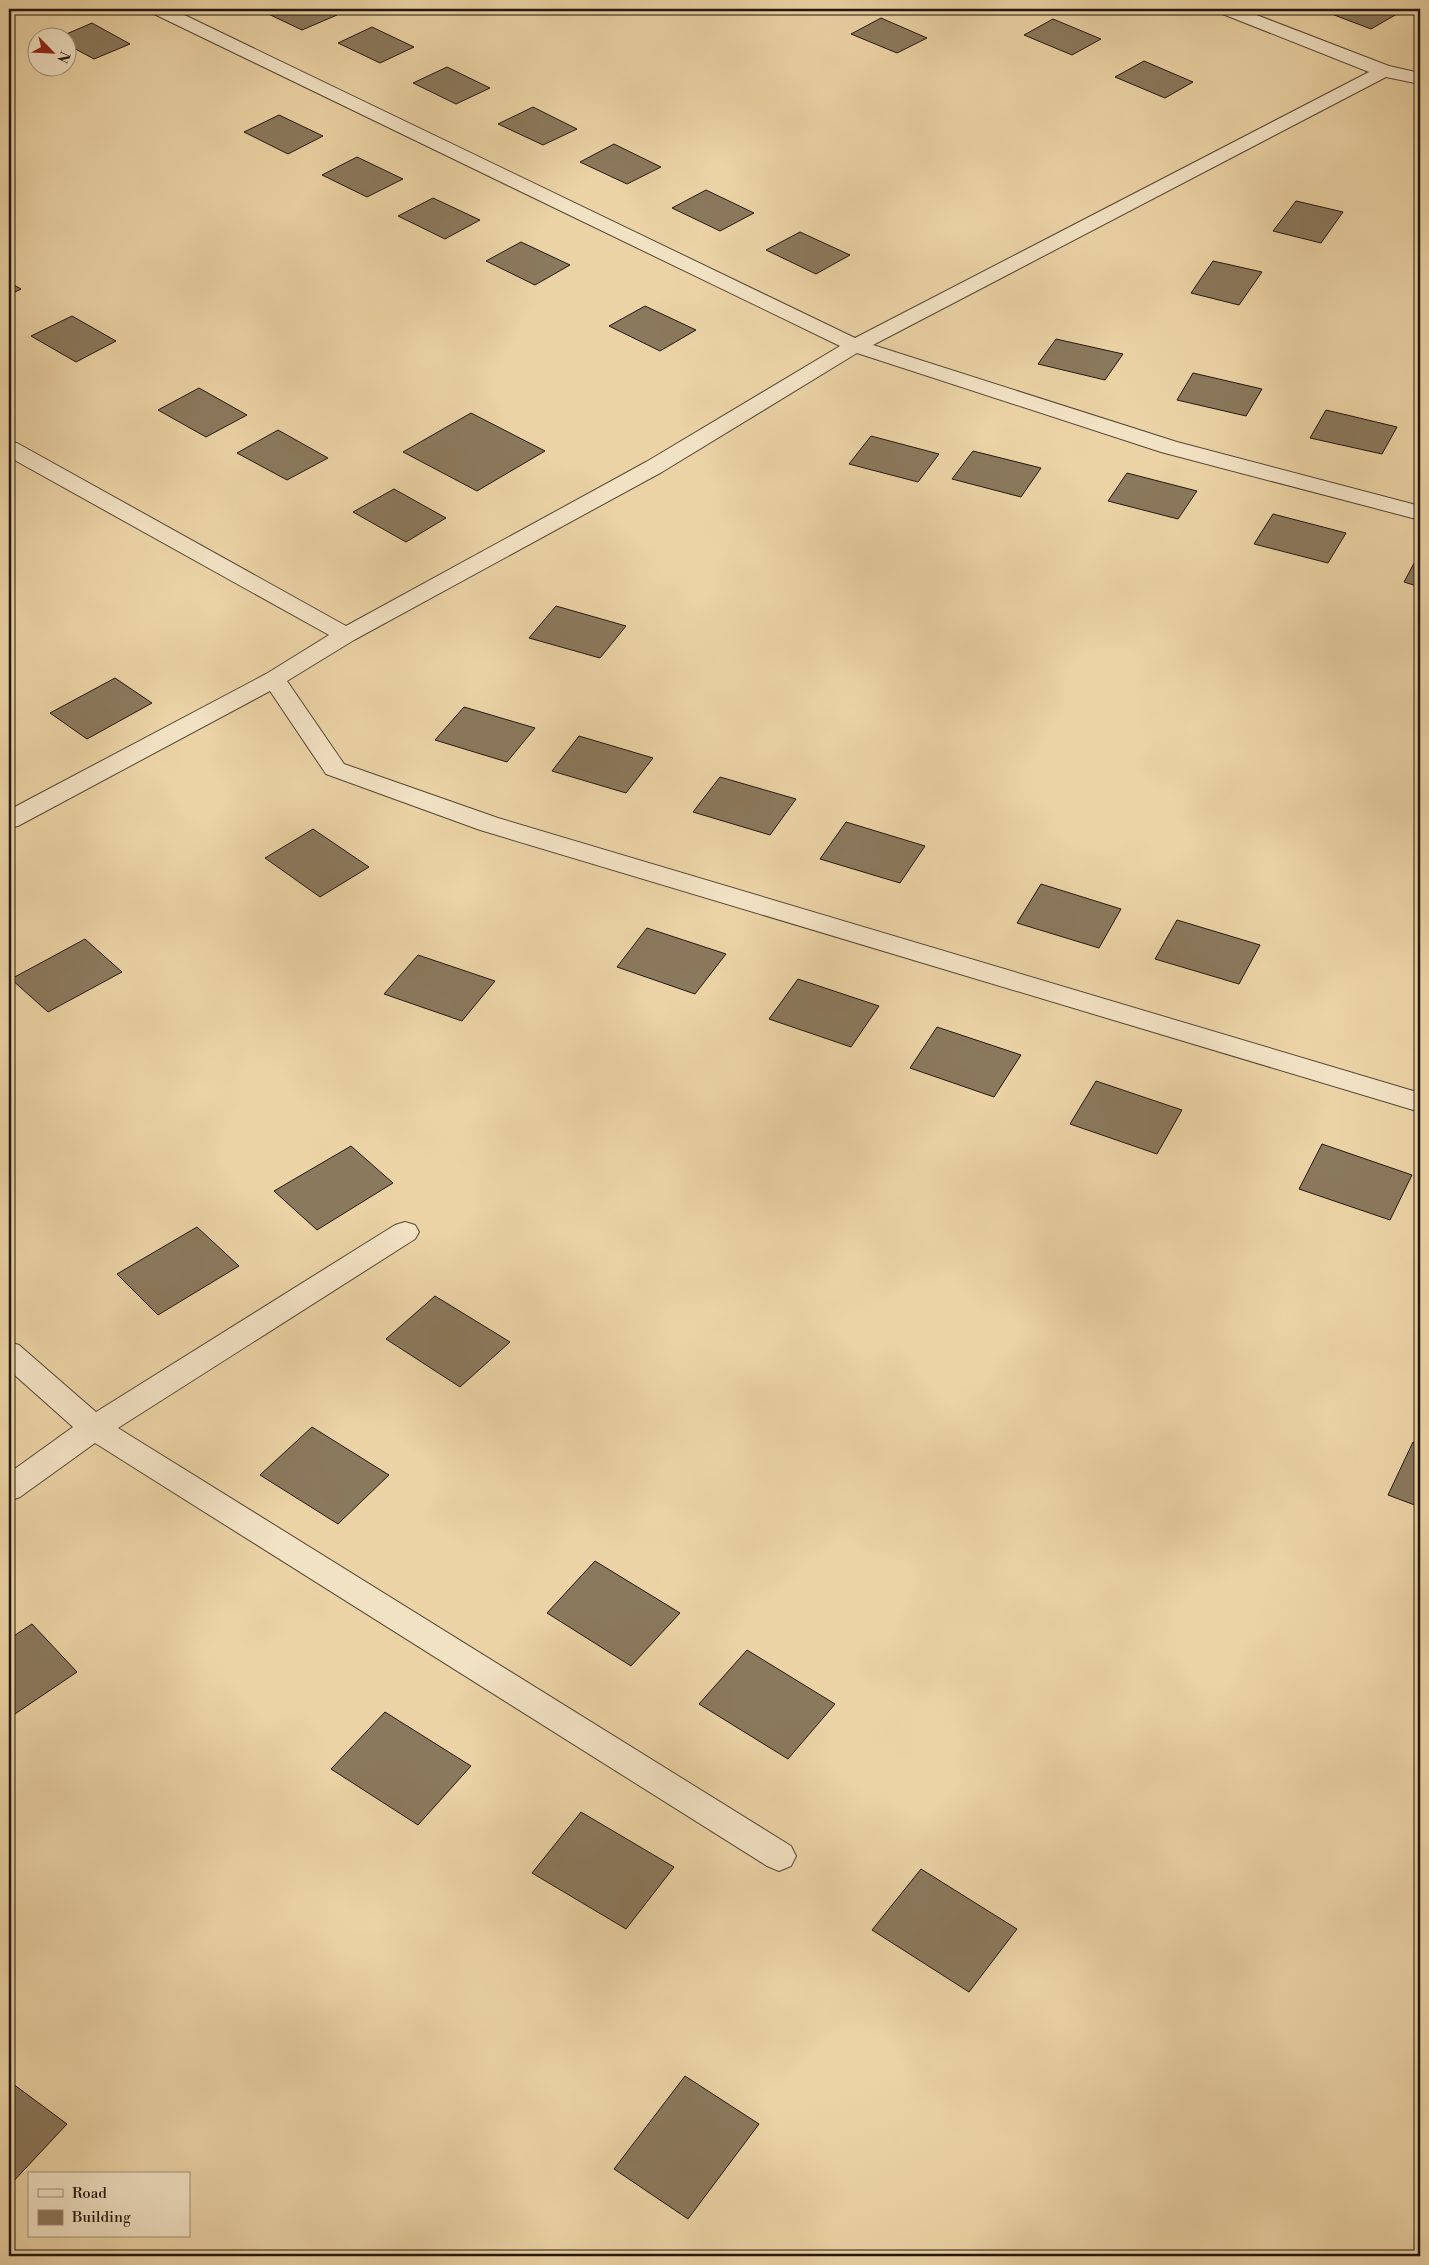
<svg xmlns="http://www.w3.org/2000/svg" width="1429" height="2265" viewBox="0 0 1429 2265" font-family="'Libre Bodoni',serif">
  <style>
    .building { fill: #8b795d; stroke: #23170f }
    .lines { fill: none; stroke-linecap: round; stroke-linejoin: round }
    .minor-casing { stroke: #554634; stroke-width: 2 }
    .minor { fill: #f2e2c4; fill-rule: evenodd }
  </style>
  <rect width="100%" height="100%" fill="#ebd3a5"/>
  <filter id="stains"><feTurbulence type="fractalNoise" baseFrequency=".004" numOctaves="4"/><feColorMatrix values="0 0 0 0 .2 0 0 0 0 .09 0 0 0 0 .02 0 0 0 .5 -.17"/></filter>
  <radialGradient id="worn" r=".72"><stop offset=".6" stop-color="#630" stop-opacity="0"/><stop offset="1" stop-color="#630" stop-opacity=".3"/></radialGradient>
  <g class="building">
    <path d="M266,9H324L337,15L302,30L262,11Z"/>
    <path d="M1323,9H1384L1397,14L1371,29L1321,10Z"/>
    <path d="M881,18L927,38L897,53L851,34Z"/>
    <path d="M1053,19L1101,39L1072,55L1024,35Z"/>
    <path d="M92,23L130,44L94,59L68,45V38H57Z"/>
    <path d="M372,27L414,47L380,63L338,43Z"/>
    <path d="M1144,61L1193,82L1165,98L1115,77Z"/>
    <path d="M447,67L490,88L456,104L413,83Z"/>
    <path d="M533,107L577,129L543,145L498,124Z"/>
    <path d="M279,115L323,136L288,154L244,132Z"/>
    <path d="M614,144L661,167L627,184L580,162Z"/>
    <path d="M357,157L403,179L367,197L322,175Z"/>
    <path d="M706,190L754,213L720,231L672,208Z"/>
    <path d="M433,198L480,220L445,239L398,216Z"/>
    <path d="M1296,201L1343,212L1321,243L1273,231Z"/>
    <path d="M800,232L850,255L816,274L766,250Z"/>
    <path d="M521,242L570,265L535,285L486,261Z"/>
    <path d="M1213,261L1262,272L1239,305L1191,293Z"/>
    <path d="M9,282L21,289L9,295Z"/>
    <path d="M645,306L696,330L660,351L609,326Z"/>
    <path d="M72,316L116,341L76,362L31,336Z"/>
    <path d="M1056,339L1123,354L1105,380L1038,364Z"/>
    <path d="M1193,373L1262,389L1246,416L1177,400Z"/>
    <path d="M199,388L247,415L206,437L158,410Z"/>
    <path d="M1326,410L1397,427L1382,454L1310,438Z"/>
    <path d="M471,413L545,451L477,491L403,452Z"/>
    <path d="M278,430L328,458L287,480L237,453Z"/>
    <path d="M871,436L939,454L918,482L849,464Z"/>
    <path d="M973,451L1041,468L1021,497L952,479Z"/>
    <path d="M1127,473L1197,491L1178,519L1108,501Z"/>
    <path d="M394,489L446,518L406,542L353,512Z"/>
    <path d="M1273,514L1346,533L1328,563L1254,544Z"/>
    <path d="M1420,552V587L1404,582Z"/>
    <path d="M556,606L626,626L600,658L529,638Z"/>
    <path d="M115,678L152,703L87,739L50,713Z"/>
    <path d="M464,707L535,728L507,762L435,740Z"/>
    <path d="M579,736L653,758L626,793L552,771Z"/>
    <path d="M720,777L796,799L770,835L693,812Z"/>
    <path d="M846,822L925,846L900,883L820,859Z"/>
    <path d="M313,829L369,867L320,897L265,858Z"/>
    <path d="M1041,884L1121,909L1099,948L1017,923Z"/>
    <path d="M1177,920L1260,945L1239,984L1155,959Z"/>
    <path d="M647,928L726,954L695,994L617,967Z"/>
    <path d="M85,939L122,972L48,1012L11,979Z"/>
    <path d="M418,955L495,981L462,1021L384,994Z"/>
    <path d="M798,979L879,1006L851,1047L769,1019Z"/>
    <path d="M937,1027L1021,1055L994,1097L910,1068Z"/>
    <path d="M1096,1081L1182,1110L1157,1154L1070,1124Z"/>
    <path d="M1322,1144L1412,1175L1390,1220L1299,1189Z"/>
    <path d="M351,1146L393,1183L317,1230L274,1191Z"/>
    <path d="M197,1227L239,1266L158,1315L117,1274Z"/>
    <path d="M435,1296L510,1342L460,1387L386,1339Z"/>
    <path d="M312,1427L389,1475L338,1524L260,1475Z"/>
    <path d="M1413,1442L1420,1444V1507L1388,1495Z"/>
    <path d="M595,1561L680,1613L631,1666L547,1613Z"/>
    <path d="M32,1624L77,1672L9,1718V1639Z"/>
    <path d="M747,1650L835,1704L788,1759L699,1704Z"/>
    <path d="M385,1712L471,1766L418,1825L331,1769Z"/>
    <path d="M581,1812L674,1867L626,1929L532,1873Z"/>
    <path d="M921,1869L1017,1929L969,1992L872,1930Z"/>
    <path d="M685,2076L759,2124L688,2219L614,2169Z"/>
    <path d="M9,2081L67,2124L9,2186Z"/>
  </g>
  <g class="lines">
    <defs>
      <g id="minor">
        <path d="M149,9H172L855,338L1369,72L1220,13L1217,9H1241L1389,66L1420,73V84L1386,77L873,345L1177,442L1420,506V520L1161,452L857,353L662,472L354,640L287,681L344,764L498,818L1420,1093V1112L480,830L326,774L270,691L18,826L9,828V810L266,674L329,635L9,457V442L17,443L346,626L646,462L840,346L152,13Z"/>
        <path d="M405,1222L415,1225L419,1232L415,1239L118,1428L791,1846L796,1856L791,1866L779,1871L767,1866L95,1443L20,1497L9,1501V1473L73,1427L9,1370V1342L19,1345L96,1412L395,1225Z"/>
      </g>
    </defs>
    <use href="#minor" class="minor-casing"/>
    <use href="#minor" class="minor"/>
  </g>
  <rect width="1429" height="2265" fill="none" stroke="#ebd3a5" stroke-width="30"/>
  <rect x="10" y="10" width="1409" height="2245" fill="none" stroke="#23170f" stroke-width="2.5"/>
  <rect x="15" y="15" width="1399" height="2235" fill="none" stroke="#23170f"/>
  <rect x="28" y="2172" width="162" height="65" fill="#f2e2c4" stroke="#9f917c"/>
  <rect x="38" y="2189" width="25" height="8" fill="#f2e2c4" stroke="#9f917c"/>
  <text x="72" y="2198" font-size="15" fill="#23170f">Road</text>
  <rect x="38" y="2210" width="25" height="15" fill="#8b795d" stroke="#9f917c"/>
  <text x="72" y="2222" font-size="15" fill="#23170f">Building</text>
  <g transform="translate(52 52) rotate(114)"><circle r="24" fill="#f2e2c4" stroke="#9f917c"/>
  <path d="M0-4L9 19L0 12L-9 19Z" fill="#8f2418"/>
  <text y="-8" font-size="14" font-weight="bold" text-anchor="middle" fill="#23170f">N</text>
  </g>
  <rect width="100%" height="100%" filter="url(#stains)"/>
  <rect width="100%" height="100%" fill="url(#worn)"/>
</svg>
